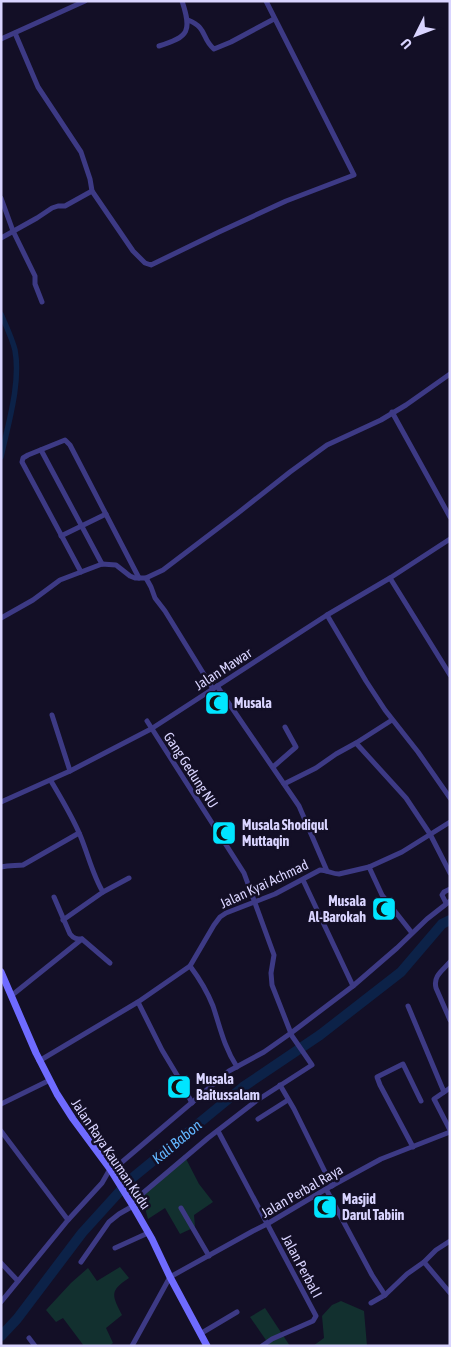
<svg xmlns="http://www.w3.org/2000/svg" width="451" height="1347" viewBox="0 0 451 1347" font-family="'Asap Condensed',sans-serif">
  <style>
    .green { fill: #12302f }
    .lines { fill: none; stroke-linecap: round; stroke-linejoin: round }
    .canal { stroke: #0c2248; stroke-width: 5.5 }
    .river { stroke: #0c2248; stroke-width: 10 }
    .street { stroke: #3d3a85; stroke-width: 5 }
    .secondary { stroke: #6f6bff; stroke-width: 7 }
    .labels { text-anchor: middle; stroke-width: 5; stroke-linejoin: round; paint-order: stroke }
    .street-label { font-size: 14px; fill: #d9d4ff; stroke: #130f26 }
    .poi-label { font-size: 14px; font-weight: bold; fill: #d9d4ff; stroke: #130f26; text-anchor: start }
    .water-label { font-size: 15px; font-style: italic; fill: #62b6ff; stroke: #130f26 }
  </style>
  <rect width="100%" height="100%" fill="#130f26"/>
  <g class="green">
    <path d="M184,1155L199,1184L213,1202L194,1215L195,1227L180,1234L165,1208L148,1219L143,1201V1190Z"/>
    <path d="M120,1267L129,1278C109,1291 112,1295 122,1315L106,1328L113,1343L109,1346H84L63,1318L56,1322L46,1310L71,1283L88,1268L97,1281Z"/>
    <path d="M341,1301L364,1311L367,1346H313L324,1338L322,1316L332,1305Z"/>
    <path d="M265,1308L290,1346H270L250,1317Z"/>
  </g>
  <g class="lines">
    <path class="canal" d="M1,314C6,326 12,338 15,350C21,383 8,424 1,457"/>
    <path class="river" d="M1,1336L17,1319L82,1233L131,1179L243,1087L320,1035L401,972L442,924L450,920"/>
    <g class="street">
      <path d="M188,20C208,28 201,38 214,49L231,42L274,19"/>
      <path d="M15,33L38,87L81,152L90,179L92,191L133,251L145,263L151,265L219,232L286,201L354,175L266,1"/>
      <path d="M1,39L85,1"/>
      <path d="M159,46C189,37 192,31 182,1"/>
      <path d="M1,198L13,231L35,276V284L42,302"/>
      <path d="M1,238L37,218L52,208L58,206H65L92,191"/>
      <path d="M392,412L450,517"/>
      <path d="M41,450L102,564"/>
      <path d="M61,536L106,514"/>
      <path d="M81,572L22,462L23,458L28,455L65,440L70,445L139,578"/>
      <path d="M146,578L151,587L155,598L165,611L213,689"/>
      <path d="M390,578L450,675"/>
      <path d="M327,615L366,681L385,710L418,752L450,798"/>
      <path d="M1,618L33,600L60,580L102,564L116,565L130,576L135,578H146L163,570L238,513L290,472L327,445L381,420L406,405L450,374"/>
      <path d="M217,686L299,806L327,871"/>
      <path d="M52,715L70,771"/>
      <path d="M356,743L392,720"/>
      <path d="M273,767L296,747L285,727"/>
      <path d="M51,781C61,798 72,816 80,835C88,854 93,876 103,892L63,920"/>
      <path d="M284,784L316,768L336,754L356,743L406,798L430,834L450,873"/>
      <path d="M1,802L70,771L151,729L327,615L390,578L450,539"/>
      <path d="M1,867C10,865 16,866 23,865L79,833"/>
      <path d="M369,867L382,895L412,933"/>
      <path d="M303,880L353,986"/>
      <path d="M103,892L129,878"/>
      <path d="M54,897L70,934C74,939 77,939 82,939L110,963"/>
      <path d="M446,903L442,895L444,892L450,889"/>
      <path d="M450,962C442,971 433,976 436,988L450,1020"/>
      <path d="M190,966C199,978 207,991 213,1006C220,1027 224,1047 237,1067"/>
      <path d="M11,996L82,939"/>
      <path d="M138,1002L162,1050L180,1080L192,1103"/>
      <path d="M408,1006L444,1092"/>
      <path d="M39,1061L138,1002L190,966L214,925L220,917L226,913L275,894L320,870C327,870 332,874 339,874L369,867L402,852L450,822"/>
      <path d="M280,1085L294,1109L332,1186"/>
      <path d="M450,1088L434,1099L450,1130"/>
      <path d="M1,1104L50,1080"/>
      <path d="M258,1119L288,1100"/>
      <path d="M1,1131L68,1220"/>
      <path d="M218,1131L316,1316L313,1321L272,1339L262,1346"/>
      <path d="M413,1147L380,1085L377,1077L403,1064L421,1101"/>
      <path d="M326,1189L372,1275L385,1295L371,1303"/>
      <path d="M181,1208L209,1256"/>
      <path d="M115,1248L148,1233"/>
      <path d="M81,1262L109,1222L119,1214L133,1206L143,1193L208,1138L256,1101L312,1065L292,1036L272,985L271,973L274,955L244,873L147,721"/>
      <path d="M424,1262L436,1250L450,1241"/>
      <path d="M1,1263L18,1281"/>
      <path d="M385,1295L407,1274L424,1262L450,1293"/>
      <path d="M1,1302L68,1220L102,1183L110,1169L122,1162L229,1071L264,1052L291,1033L353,986L397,948L427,919L450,901"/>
      <path d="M200,1334L237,1312"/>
      <path d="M29,1338L35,1346"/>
      <path d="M132,1346L170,1277L253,1231L267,1224L326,1189L381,1159L450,1132"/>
    </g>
    <path class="secondary" d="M1,972L36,1053L57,1094L73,1119L110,1169L133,1206L152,1239L170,1277L207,1346"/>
  </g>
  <defs>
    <symbol id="mosque-square" viewBox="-11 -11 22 22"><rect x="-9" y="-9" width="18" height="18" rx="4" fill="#00e5ff" stroke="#130f26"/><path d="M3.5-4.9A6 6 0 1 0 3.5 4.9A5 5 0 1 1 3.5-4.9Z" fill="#111"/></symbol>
  </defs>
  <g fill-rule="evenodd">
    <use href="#mosque-square" x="203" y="689" width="28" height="28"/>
    <use href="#mosque-square" x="210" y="819" width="28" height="28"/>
    <use href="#mosque-square" x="370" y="895" width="28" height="28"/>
    <use href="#mosque-square" x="165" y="1073" width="28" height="28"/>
    <use href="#mosque-square" x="311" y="1193" width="28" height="28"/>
  </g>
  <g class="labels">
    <g class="street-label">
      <text transform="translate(223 669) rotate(-33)" y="5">Jalan Mawar</text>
      <text transform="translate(191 770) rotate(57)" y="5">Gang Gedung NU</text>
      <text transform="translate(264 884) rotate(-25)" y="5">Jalan Kyai Achmad</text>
      <text transform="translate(111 1154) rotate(56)" y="5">Jalan Raya Kauman Kudu</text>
      <text transform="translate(302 1191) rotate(-30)" y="5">Jalan Perbal Raya</text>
      <text transform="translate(302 1266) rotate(62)" y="5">Jalan Perbal I</text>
    </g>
    <g class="poi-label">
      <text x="234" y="708">Musala</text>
      <text x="242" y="830">Musala Shodiqul<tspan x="242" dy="16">Muttaqin</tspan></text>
      <text x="366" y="906" text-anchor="end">Musala<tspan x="366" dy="16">Al-Barokah</tspan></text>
      <text x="196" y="1084">Musala<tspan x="196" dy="16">Baitussalam</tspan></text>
      <text x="342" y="1204">Masjid<tspan x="342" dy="16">Darul Tabiin</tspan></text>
    </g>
    <g class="water-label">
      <text transform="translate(177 1142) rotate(-40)" y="5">Kali Babon</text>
    </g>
  </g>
  <rect width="451" height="1347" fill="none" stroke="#d9d4ff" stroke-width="5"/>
  <g transform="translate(416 35) rotate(228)" stroke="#130f26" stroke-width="4" paint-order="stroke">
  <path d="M0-4L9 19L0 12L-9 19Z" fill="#d9d4ff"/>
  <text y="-8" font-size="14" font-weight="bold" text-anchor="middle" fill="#d9d4ff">U</text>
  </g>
</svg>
